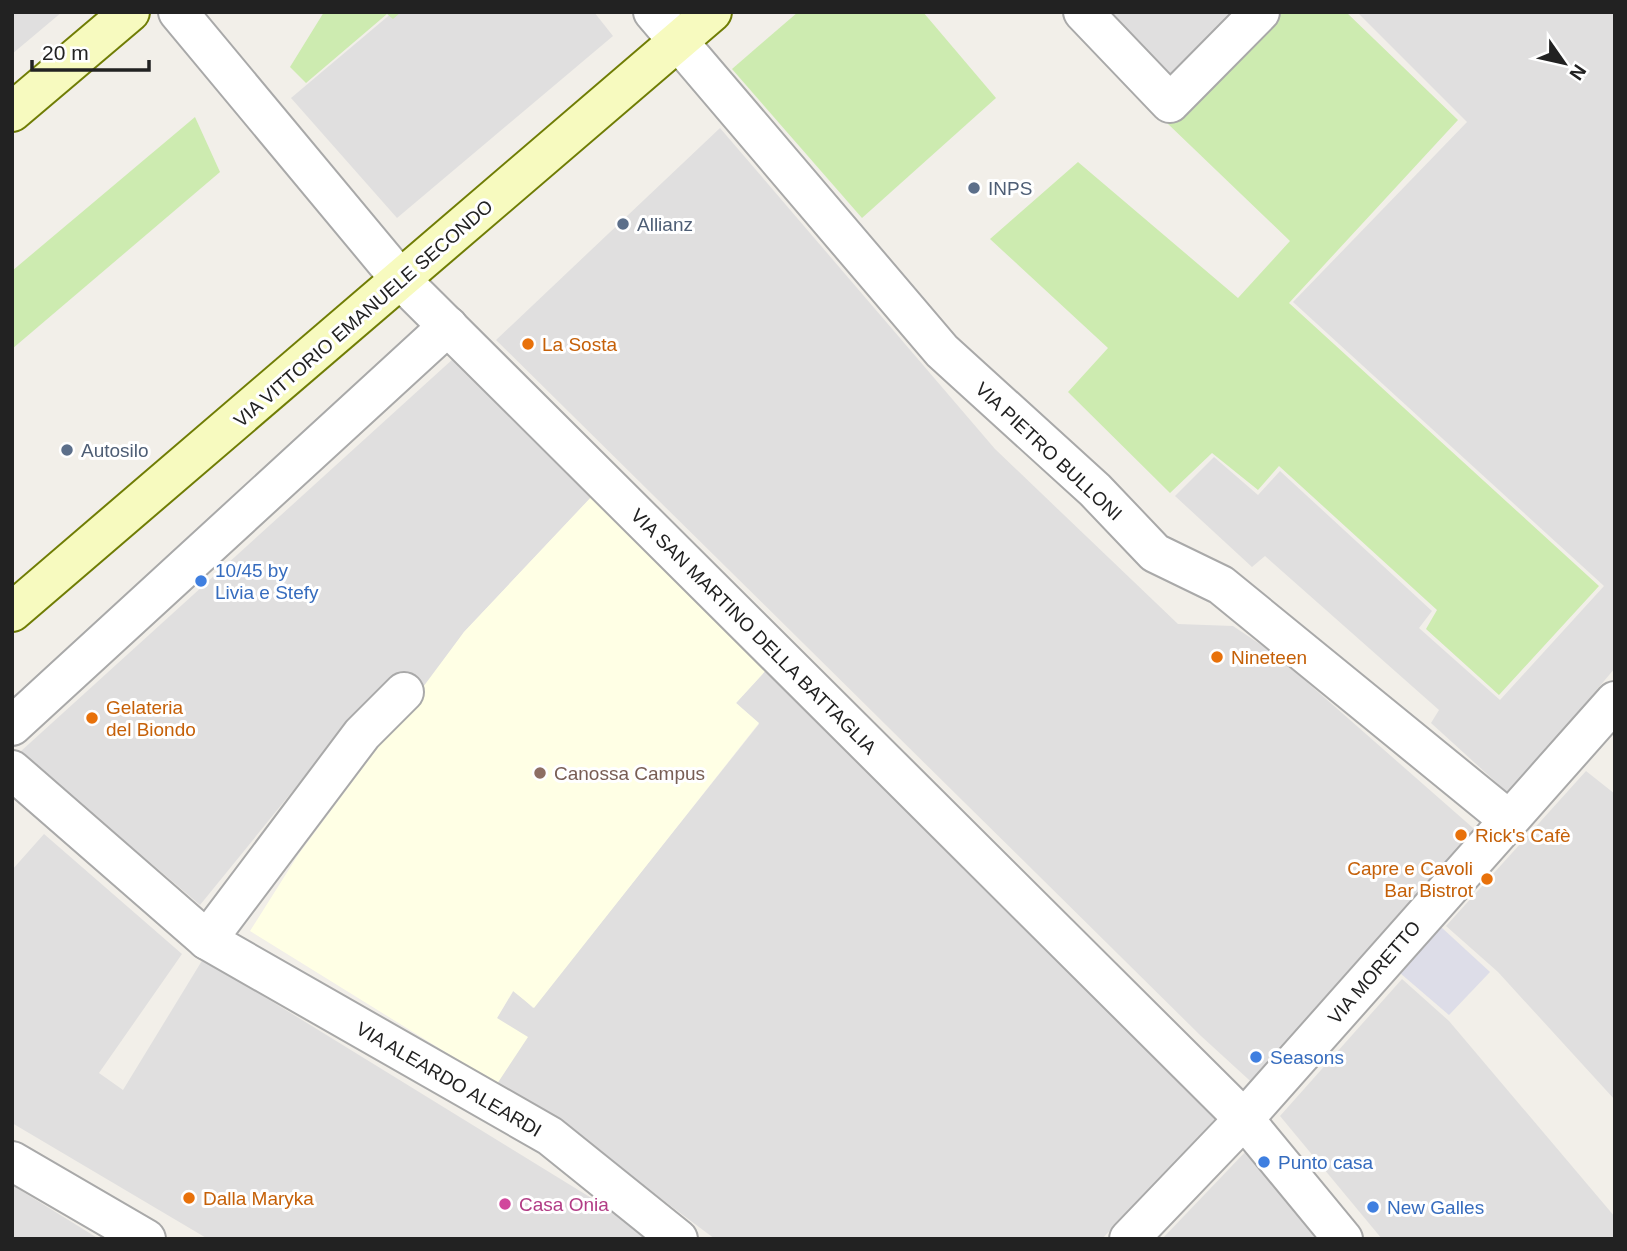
<svg xmlns="http://www.w3.org/2000/svg" width="1627" height="1251" viewBox="0 0 1627 1251" font-family="Arial,sans-serif">
  <style>
    .residential { fill: #e0dfdf }
    .education { fill: #ffffe5 }
    .grass { fill: #cdebb0 }
    .plaza { fill: #dddde8 }
    .lines { fill: none; stroke-linecap: round; stroke-linejoin: round }
    .minor-casing { stroke: #a9a9a9; stroke-width: 42 }
    .secondary-casing { stroke: #707d05; stroke-width: 42 }
    .minor { stroke: #fff; stroke-width: 38 }
    .secondary { stroke: #f7fabf; stroke-width: 38 }
    .service-dot { fill: #5c6f8a; stroke: #fff; stroke-width: 2.5 }
    .food-dot { fill: #e8710a; stroke: #fff; stroke-width: 2.5 }
    .shop-dot { fill: #3f7fe0; stroke: #fff; stroke-width: 2.5 }
    .education-dot { fill: #8d6e63; stroke: #fff; stroke-width: 2.5 }
    .hotel-dot { fill: #d1479c; stroke: #fff; stroke-width: 2.5 }
    .labels { text-anchor: middle; stroke-width: 6; stroke-linejoin: round; paint-order: stroke }
    .service-label { font-size: 19px; fill: #4e5e75; stroke: #fff; text-anchor: start }
    .street-label { font-size: 19px; fill: #222; stroke: #fff }
    .food-label { font-size: 19px; fill: #c56008; stroke: #fff; text-anchor: start }
    .shop-label { font-size: 19px; fill: #366cbe; stroke: #fff; text-anchor: start }
    .education-label { font-size: 19px; fill: #785e54; stroke: #fff; text-anchor: start }
    .hotel-label { font-size: 19px; fill: #b23c85; stroke: #fff; text-anchor: start }
  </style>
  <rect width="100%" height="100%" fill="#f2efe9"/>
  <g class="residential">
    <path d="M12,12H62L12,54Z"/>
    <path d="M393,12H594L613,36L397,218L291,98Z"/>
    <path d="M1111,12H1242L1169,78Z"/>
    <path d="M1357,12H1615V668L1509,794L1431,723L1439,710L1265,556L1252,567L1175,496L1214,457L1258,495L1280,471L1432,611L1419,628L1500,700L1604,586L1293,302L1467,122Z"/>
    <path d="M720,128L995,449L1178,624L1233,626L1276,655L1481,835L1259,1089L1201,1036L496,340Z"/>
    <path d="M454,358L595,493L464,632L420,694L348,723L200,905L20,752Z"/>
    <path d="M768,668L1218,1116L1102,1239H715L549,1115L497,1084V1018L514,990L533,1008L759,724L736,703Z"/>
    <path d="M1586,771L1615,794V1100L1498,972L1446,926Z"/>
    <path d="M44,834L182,954L99,1073L123,1090L203,959L658,1239H208L12,1123V870Z"/>
    <path d="M1402,979L1449,1021L1615,1217V1239H1382L1280,1116Z"/>
    <path d="M1249,1148L1324,1239H1162Z"/>
    <path d="M12,1185L99,1239H12Z"/>
  </g>
  <path class="education" d="M595,493L768,668L736,703L759,723L534,1008L513,991L497,1018L528,1037L497,1084L250,931L298,855L464,632Z"/>
  <g class="grass">
    <path d="M324,12H401L393,19L387,14L306,83L290,67Z"/>
    <path d="M798,12H923L996,98L862,218L732,69Z"/>
    <path d="M1281,12H1346L1458,120L1289,303L1599,586L1499,695L1426,629L1437,610L1279,466L1258,490L1212,453L1170,493L1068,392L1108,348L990,239L1078,162L1238,298L1290,241L1167,123Z"/>
    <path d="M195,117L220,172L12,349V271Z"/>
  </g>
  <path class="plaza" d="M1441,927L1490,972L1449,1015L1400,973Z"/>
  <g class="lines">
    <defs>
      <g id="minor">
        <path d="M178,12L401,280L1244,1119L1343,1239"/>
        <path d="M653,12L942,351L1095,490L1155,553L1221,585L1509,820"/>
        <path d="M1083,12L1170,103L1260,12"/>
        <path d="M12,726L448,326"/>
        <path d="M12,770L207,940L550,1136L678,1239"/>
        <path d="M207,940L362,734L404,692"/>
        <path d="M12,1161L146,1239"/>
        <path d="M1129,1239L1244,1119L1615,701"/>
      </g>
      <g id="secondary">
        <path d="M12,112L130,12"/>
        <path d="M12,612L712,12"/>
      </g>
    </defs>
    <use href="#minor" class="minor-casing"/>
    <use href="#secondary" class="secondary-casing"/>
    <use href="#minor" class="minor"/>
    <use href="#secondary" class="secondary"/>
  </g>
  <g class="service-dot">
    <circle cx="974" cy="188" r="7"/>
    <circle cx="623" cy="224" r="7"/>
    <circle cx="67" cy="450" r="7"/>
  </g>
  <g class="food-dot">
    <circle cx="528" cy="344" r="7"/>
    <circle cx="1217" cy="657" r="7"/>
    <circle cx="92" cy="718" r="7"/>
    <circle cx="1461" cy="835" r="7"/>
    <circle cx="1487" cy="879" r="7"/>
    <circle cx="189" cy="1198" r="7"/>
  </g>
  <g class="shop-dot">
    <circle cx="201" cy="581" r="7"/>
    <circle cx="1256" cy="1057" r="7"/>
    <circle cx="1264" cy="1162" r="7"/>
    <circle cx="1373" cy="1207" r="7"/>
  </g>
  <circle class="education-dot" cx="540" cy="773" r="7"/>
  <circle class="hotel-dot" cx="505" cy="1204" r="7"/>
  <g class="labels">
    <g class="service-label">
      <text x="988" y="195">INPS</text>
      <text x="637" y="231">Allianz</text>
      <text x="81" y="457">Autosilo</text>
    </g>
    <g class="street-label">
      <text transform="translate(363 313) rotate(-41)" y="7">VIA VITTORIO EMANUELE SECONDO</text>
      <text transform="translate(1049 451) rotate(43)" y="7">VIA PIETRO BULLONI</text>
      <text transform="translate(754 631) rotate(45)" y="7">VIA SAN MARTINO DELLA BATTAGLIA</text>
      <text transform="translate(1374 972) rotate(-49)" y="7">VIA MORETTO</text>
      <text transform="translate(449 1079) rotate(30)" y="7">VIA ALEARDO ALEARDI</text>
    </g>
    <g class="food-label">
      <text x="542" y="351">La Sosta</text>
      <text x="1231" y="664">Nineteen</text>
      <text x="106" y="714">Gelateria<tspan x="106" dy="22">del Biondo</tspan></text>
      <text x="1475" y="842">Rick's Cafè</text>
      <text x="1473" y="875" text-anchor="end">Capre e Cavoli<tspan x="1473" dy="22">Bar Bistrot</tspan></text>
      <text x="203" y="1205">Dalla Maryka</text>
    </g>
    <g class="shop-label">
      <text x="215" y="577">10/45 by<tspan x="215" dy="22">Livia e Stefy</tspan></text>
      <text x="1270" y="1064">Seasons</text>
      <text x="1278" y="1169">Punto casa</text>
      <text x="1387" y="1214">New Galles</text>
    </g>
    <g class="education-label">
      <text x="554" y="780">Canossa Campus</text>
    </g>
    <g class="hotel-label">
      <text x="519" y="1211">Casa Onia</text>
    </g>
  </g>
  <rect width="1627" height="1251" fill="none" stroke="#222222" stroke-width="28"/>
  <g transform="translate(1564 63) rotate(124)" stroke="#ffffff" stroke-width="5" paint-order="stroke">
  <path d="M0-5L12 26L0 18L-12 26Z" fill="#222222"/>
  <text y="-10" font-size="19" font-weight="bold" text-anchor="middle" fill="#222222">N</text>
  </g>
  <path d="M32 60v10h117v-10" fill="none" stroke="#222222" stroke-width="3.5"/>
  <text x="42" y="60" font-size="21" fill="#222222" stroke="#ffffff" stroke-width="5" paint-order="stroke">20 m</text>
</svg>
